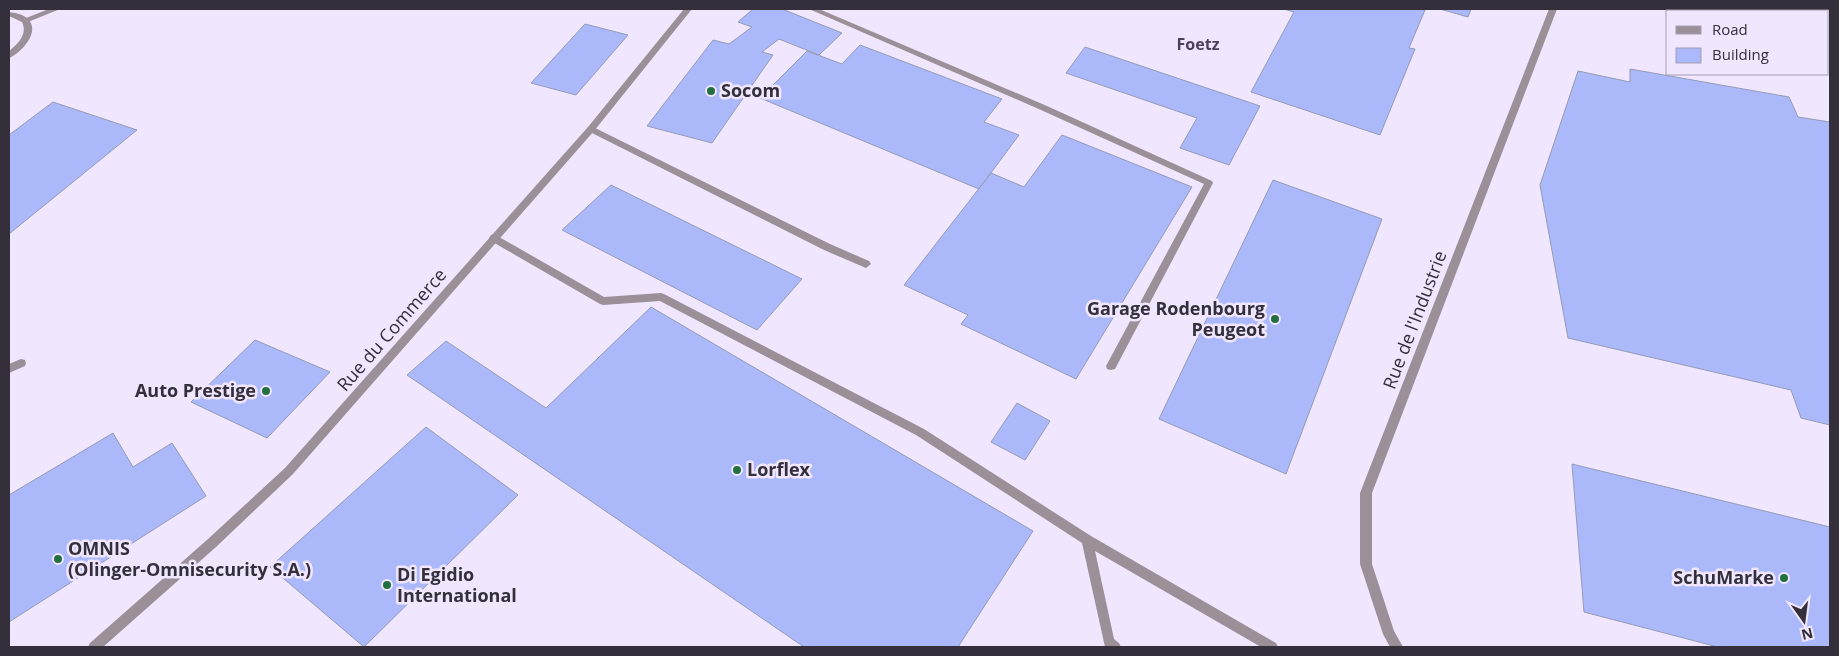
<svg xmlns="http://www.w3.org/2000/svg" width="1839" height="656" viewBox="0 0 1839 656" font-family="'Open Sans',sans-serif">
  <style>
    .building { fill: #abb9fa; stroke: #949bb7 }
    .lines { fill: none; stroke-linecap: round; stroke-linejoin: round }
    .service { fill: #9b8f98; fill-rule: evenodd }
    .minor { fill: #9b8f98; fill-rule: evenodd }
    .poi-dot { fill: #227040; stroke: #f0e6fe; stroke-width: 2 }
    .labels { text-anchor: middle; stroke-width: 5; stroke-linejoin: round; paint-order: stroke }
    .far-quarter-label { font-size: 16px; font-weight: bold; fill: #4c4159; stroke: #f0e6fe }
    .poi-label { font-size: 18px; font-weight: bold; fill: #342f3a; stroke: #f0e6fe; text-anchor: start }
    .street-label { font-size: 18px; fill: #342f3a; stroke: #f0e6fe }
  </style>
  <rect width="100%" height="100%" fill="#f0e6fe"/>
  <g class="building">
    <path d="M753,9H782L842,33L819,55L779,39L762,52L773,55L712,143L647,126L713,40L729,44L752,27L738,22Z"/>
    <path d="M1284,9H1419L1425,10L1409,48L1415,49L1380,135L1251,92L1294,12Z"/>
    <path d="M1440,9H1471L1468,17Z"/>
    <path d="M585,24L628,35L576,95L531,83Z"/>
    <path d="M860,45L1002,99L984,122L1019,135L979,189L760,98L807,51L842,64Z"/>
    <path d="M1085,47L1260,106L1229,165L1180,148L1197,118L1066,73Z"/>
    <path d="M1630,69L1789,97L1798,117L1830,122V425L1801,418L1791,390L1568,338L1540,185L1578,71L1630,82Z"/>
    <path d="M53,102L137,130L9,234V135Z"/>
    <path d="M1062,135L1192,187L1076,379L961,324L968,315L904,285L991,173L1024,187Z"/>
    <path d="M1273,180L1382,219L1286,474L1159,419Z"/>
    <path d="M611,185L802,279L757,330L562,230Z"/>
    <path d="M651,307L1033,531L958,647H804L407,375L446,341L546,408Z"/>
    <path d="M255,340L330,372L267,438L191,402Z"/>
    <path d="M1017,403L1050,421L1025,460L991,442Z"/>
    <path d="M426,427L518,495L364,647L270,567Z"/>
    <path d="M113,433L133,467L172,443L206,496L9,622V495Z"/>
    <path d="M1572,464L1830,527V647H1718L1584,612Z"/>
  </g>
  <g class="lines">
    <g class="service">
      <path d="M49,9H60L28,22H25L21,20Z"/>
      <path d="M809,9H819L1047,106L1212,181L1213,183L1115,369L1111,370L1107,369L1106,366L1204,184L1041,110Z"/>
      <path d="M591,126L830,244L869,261L871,264L866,268L824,250L588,131L587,129L588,127Z"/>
      <path d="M494,234L604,297L661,293L664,294L924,429L1091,536L1276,643L1278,647H1261L1095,551L1114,639L1119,643L1121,647H1105L1082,543L916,435L660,301L603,305L600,304L491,241L489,238L491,235Z"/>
      <path d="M21,359L25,360L26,363L25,366L9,373V364Z"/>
    </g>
    <g class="minor">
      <path d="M684,9H692L594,131L293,474L216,547L103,647H88L90,643L208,539L285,468L588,127Z"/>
      <path d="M1549,9H1557L1372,493V564L1394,631L1403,647H1390L1383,634L1360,564V493Z"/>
      <path d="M9,12C15,13 23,14 28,19C41,32 21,53 9,58V51C18,44 28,34 22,22L9,16Z"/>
    </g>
  </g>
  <g class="poi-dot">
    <circle cx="711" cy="91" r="5"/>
    <circle cx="1275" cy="319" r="5"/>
    <circle cx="266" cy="391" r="5"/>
    <circle cx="737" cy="470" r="5"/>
    <circle cx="58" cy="559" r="5"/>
    <circle cx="1784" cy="578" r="5"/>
    <circle cx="387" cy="585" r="5"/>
  </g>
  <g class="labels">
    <g class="far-quarter-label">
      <text x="1198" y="50">Foetz</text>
    </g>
    <g class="poi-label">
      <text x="721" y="97">Socom</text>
      <text x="1265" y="315" text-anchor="end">Garage Rodenbourg<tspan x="1265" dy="21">Peugeot</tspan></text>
      <text x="256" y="397" text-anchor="end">Auto Prestige</text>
      <text x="747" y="476">Lorflex</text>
      <text x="68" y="555">OMNIS<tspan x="68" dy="21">(Olinger-Omnisecurity S.A.)</tspan></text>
      <text x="397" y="581">Di Egidio<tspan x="397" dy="21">International</tspan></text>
      <text x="1774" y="584" text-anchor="end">SchuMarke</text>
    </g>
    <g class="street-label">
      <text transform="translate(1415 320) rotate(-69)" y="6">Rue de l'Industrie</text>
      <text transform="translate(392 330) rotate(-49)" y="6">Rue du Commerce</text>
    </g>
  </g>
  <rect width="1839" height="656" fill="none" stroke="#342f3a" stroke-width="20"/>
  <rect x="1666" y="10" width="162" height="65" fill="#f0e6fe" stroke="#a59db0"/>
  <rect x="1676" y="26" width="25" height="8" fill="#9b8f98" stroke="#a59db0"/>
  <text x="1712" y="35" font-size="15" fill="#342f3a">Road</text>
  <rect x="1676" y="48" width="25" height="15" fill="#abb9fa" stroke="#a59db0"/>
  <text x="1712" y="60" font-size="15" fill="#342f3a">Building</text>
  <g transform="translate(1804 621) rotate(166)" stroke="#f0e6fe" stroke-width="4" paint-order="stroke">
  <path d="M0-4L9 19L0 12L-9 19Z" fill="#342f3a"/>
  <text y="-8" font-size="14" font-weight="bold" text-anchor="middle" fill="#342f3a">N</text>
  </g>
</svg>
